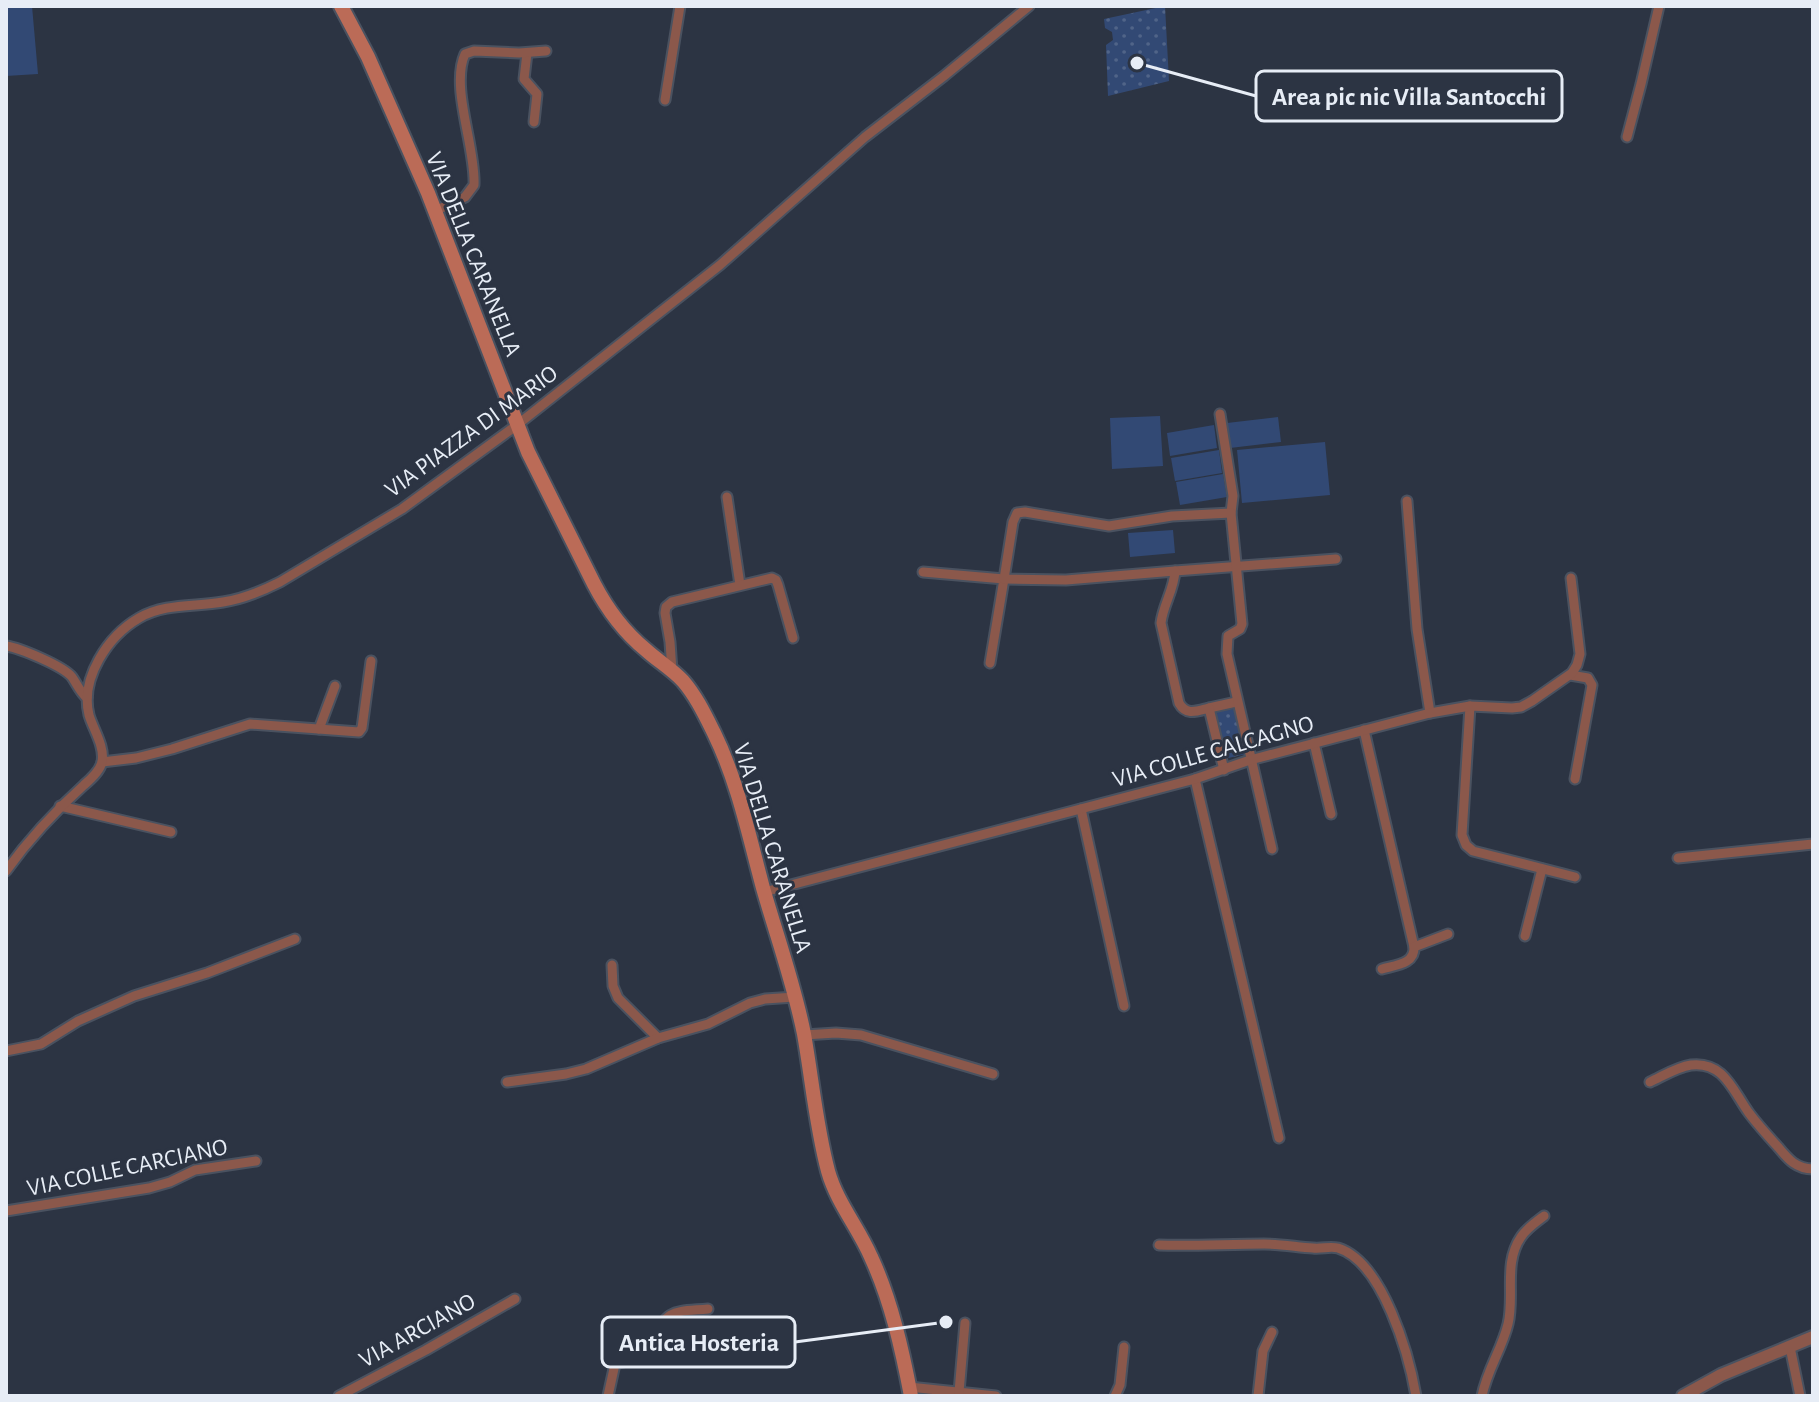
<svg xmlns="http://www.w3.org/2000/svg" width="1819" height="1402" viewBox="0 0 1819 1402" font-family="'Alegreya Sans',sans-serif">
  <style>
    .grass { fill: url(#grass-dots) }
    .garden { fill: #324974 }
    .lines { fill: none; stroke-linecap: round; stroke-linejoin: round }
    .minor-casing { stroke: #4a5260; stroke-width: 13 }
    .tertiary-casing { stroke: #4a5260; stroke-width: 16 }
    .secondary-casing { stroke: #4a5260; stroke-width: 18 }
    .minor { stroke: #8b584b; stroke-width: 9 }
    .tertiary { stroke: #8b584b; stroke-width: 12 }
    .secondary { stroke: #bb6b57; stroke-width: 14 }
    .labels { text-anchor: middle; stroke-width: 6; stroke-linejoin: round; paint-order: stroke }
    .street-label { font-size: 24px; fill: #e7edf6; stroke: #2c3443 }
    .leader { fill: none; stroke: #e7edf6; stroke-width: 3 }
    .callout-dot { fill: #e7edf6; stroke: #2c3443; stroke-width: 3 }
    .callout { fill: #2c3443; stroke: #e7edf6; stroke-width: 3 }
    .callout-label { font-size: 26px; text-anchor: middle; font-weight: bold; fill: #e7edf6 }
  </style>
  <defs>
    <pattern id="grass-dots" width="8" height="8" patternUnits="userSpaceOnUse" patternTransform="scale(2)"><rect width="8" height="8" fill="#324974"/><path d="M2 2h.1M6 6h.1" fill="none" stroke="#506488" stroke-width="1.8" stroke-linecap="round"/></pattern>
  </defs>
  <rect width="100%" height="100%" fill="#2c3443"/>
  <g class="grass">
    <path d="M1165,6L1169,81L1108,96L1106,45L1113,40L1112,32L1105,28L1104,19Z"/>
    <path d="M1234,704L1246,754L1224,759L1212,709Z"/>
  </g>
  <g class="garden">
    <path d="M6,6H32L38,74L6,76Z"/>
    <path d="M1160,416L1163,466L1112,469L1110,418Z"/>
    <path d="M1278,417L1281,442L1230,448L1227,423Z"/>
    <path d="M1214,425L1217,448L1170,456L1167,433Z"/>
    <path d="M1325,442L1330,495L1242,503L1237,450Z"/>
    <path d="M1219,450L1222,473L1175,481L1171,458Z"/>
    <path d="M1223,474L1227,497L1180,505L1176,482Z"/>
    <path d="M1173,530L1175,553L1130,557L1128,533Z"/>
  </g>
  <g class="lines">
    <defs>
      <g id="minor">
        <path d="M527,53L524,79L537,94L534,122"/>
        <path d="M665,100L680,6"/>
        <path d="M1627,137L1641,84L1659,6"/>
        <path d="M435,211L465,197L474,185C476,148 450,87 465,54L474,51L519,53L546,51"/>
        <path d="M1220,414L1233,496L1231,513"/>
        <path d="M727,497L740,585"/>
        <path d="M1407,501L1417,629L1430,713"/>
        <path d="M1175,571L1336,559"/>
        <path d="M923,572L1004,579L990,663"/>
        <path d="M6,646C20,648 63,666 72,677C77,684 80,692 87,698"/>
        <path d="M672,671L670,642L665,613L666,607L672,602L772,578L776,580L778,585L793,638"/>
        <path d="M1570,675L1588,678L1592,685L1575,779"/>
        <path d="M1470,706L1462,835L1466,845L1473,851L1575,877"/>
        <path d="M1209,708L1236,702"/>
        <path d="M319,729L335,686"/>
        <path d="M1364,730L1414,947"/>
        <path d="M1314,743L1331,814"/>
        <path d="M102,762L136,758L172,749L250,724L359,732L362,728L371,661"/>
        <path d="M1224,770L1209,708C1197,711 1186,716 1179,703L1161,623C1163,605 1174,590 1175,571L1066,580L1004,579L1013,522L1017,513L1025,512L1109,526L1172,516L1231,513L1242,624L1240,629L1228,636L1227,654L1272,849"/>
        <path d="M1195,779L1279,1138"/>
        <path d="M60,806L171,832"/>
        <path d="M1081,809L1124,1006"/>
        <path d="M1678,858L1813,844"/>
        <path d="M6,871C29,839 54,812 84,785C91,779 100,771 102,762C105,746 93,729 89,715C80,678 108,636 139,618C165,603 195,607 223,602C243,599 262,591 280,582L402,509L517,425L720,265L865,137L944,76L1029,6"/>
        <path d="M764,892L1195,779L1250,760L1430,713L1470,706L1512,708L1521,707L1532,701L1572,673L1577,665L1580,654L1571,578"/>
        <path d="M1525,936L1542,869"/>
        <path d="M612,965L613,986L618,998L658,1038"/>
        <path d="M1382,969C1396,965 1415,964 1414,947L1448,934"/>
        <path d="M804,1035L836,1033L861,1035L993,1074"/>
        <path d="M6,1051L41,1044L78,1021L134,996L207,973L295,939"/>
        <path d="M507,1082L566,1074L586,1069L658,1038L708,1024L750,1003L765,999L795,997"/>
        <path d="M1650,1082C1663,1076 1677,1067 1691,1065C1724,1061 1733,1091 1749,1113C1758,1125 1768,1136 1778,1147C1788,1159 1796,1169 1813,1169"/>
        <path d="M6,1211L149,1188L170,1182L195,1170L256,1161"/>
        <path d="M1159,1245C1194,1246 1229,1244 1264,1244C1281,1244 1297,1247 1313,1248C1322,1249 1330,1246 1338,1248C1383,1262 1409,1355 1416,1396"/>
        <path d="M1790,1347L1800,1396"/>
        <path d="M909,1387L996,1396"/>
        <path d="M959,1392L965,1323"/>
        <path d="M339,1396L426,1350L515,1299"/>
        <path d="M608,1396L615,1364C623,1361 632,1361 639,1357C645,1353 648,1347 651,1341C669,1308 673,1312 708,1309"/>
        <path d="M1115,1396L1120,1385L1124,1347"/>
        <path d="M1258,1396L1263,1351L1272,1332"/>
        <path d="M1482,1396C1487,1370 1502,1349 1508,1324C1515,1296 1503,1263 1521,1237C1526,1229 1536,1222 1544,1216"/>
      </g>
      <path id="tertiary" d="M1683,1396L1721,1375L1813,1337"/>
      <path id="secondary" d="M341,6L368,57L428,193L528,452L594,584C607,609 624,632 646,650C658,661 672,669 683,681C696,696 705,715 714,733C738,782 749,836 763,888C777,937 794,984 804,1034C812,1079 816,1126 828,1171C837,1203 858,1227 871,1257C891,1300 902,1349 911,1396"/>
    </defs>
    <use href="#minor" class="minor-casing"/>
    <use href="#tertiary" class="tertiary-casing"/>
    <use href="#secondary" class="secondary-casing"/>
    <use href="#minor" class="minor"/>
    <use href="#tertiary" class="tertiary"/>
    <use href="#secondary" class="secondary"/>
  </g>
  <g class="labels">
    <g class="street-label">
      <text transform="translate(474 254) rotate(68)" y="8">VIA DELLA CARANELLA</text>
      <text transform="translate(471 431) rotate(-36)" y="8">VIA PIAZZA DI MARIO</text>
      <text transform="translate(1213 751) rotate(-16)" y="8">VIA COLLE CALCAGNO</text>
      <text transform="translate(773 848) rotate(73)" y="8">VIA DELLA CARANELLA</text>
      <text transform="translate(127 1167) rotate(-12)" y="8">VIA COLLE CARCIANO</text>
      <text transform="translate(417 1330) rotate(-29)" y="8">VIA ARCIANO</text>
    </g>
  </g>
  <path class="leader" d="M1137 63L1256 96M946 1322L795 1342"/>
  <g class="callout-dot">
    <circle cx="1137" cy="63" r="8"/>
    <circle cx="946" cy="1322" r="8"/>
  </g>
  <g class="callout">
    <rect x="1256" y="71" width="306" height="50" rx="8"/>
    <rect x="602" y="1317" width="193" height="50" rx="8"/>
  </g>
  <g class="callout-label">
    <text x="1409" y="105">Area pic nic Villa Santocchi</text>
    <text x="699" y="1351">Antica Hosteria</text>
  </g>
  <rect width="1819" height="1402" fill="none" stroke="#e7edf6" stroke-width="16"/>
</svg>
